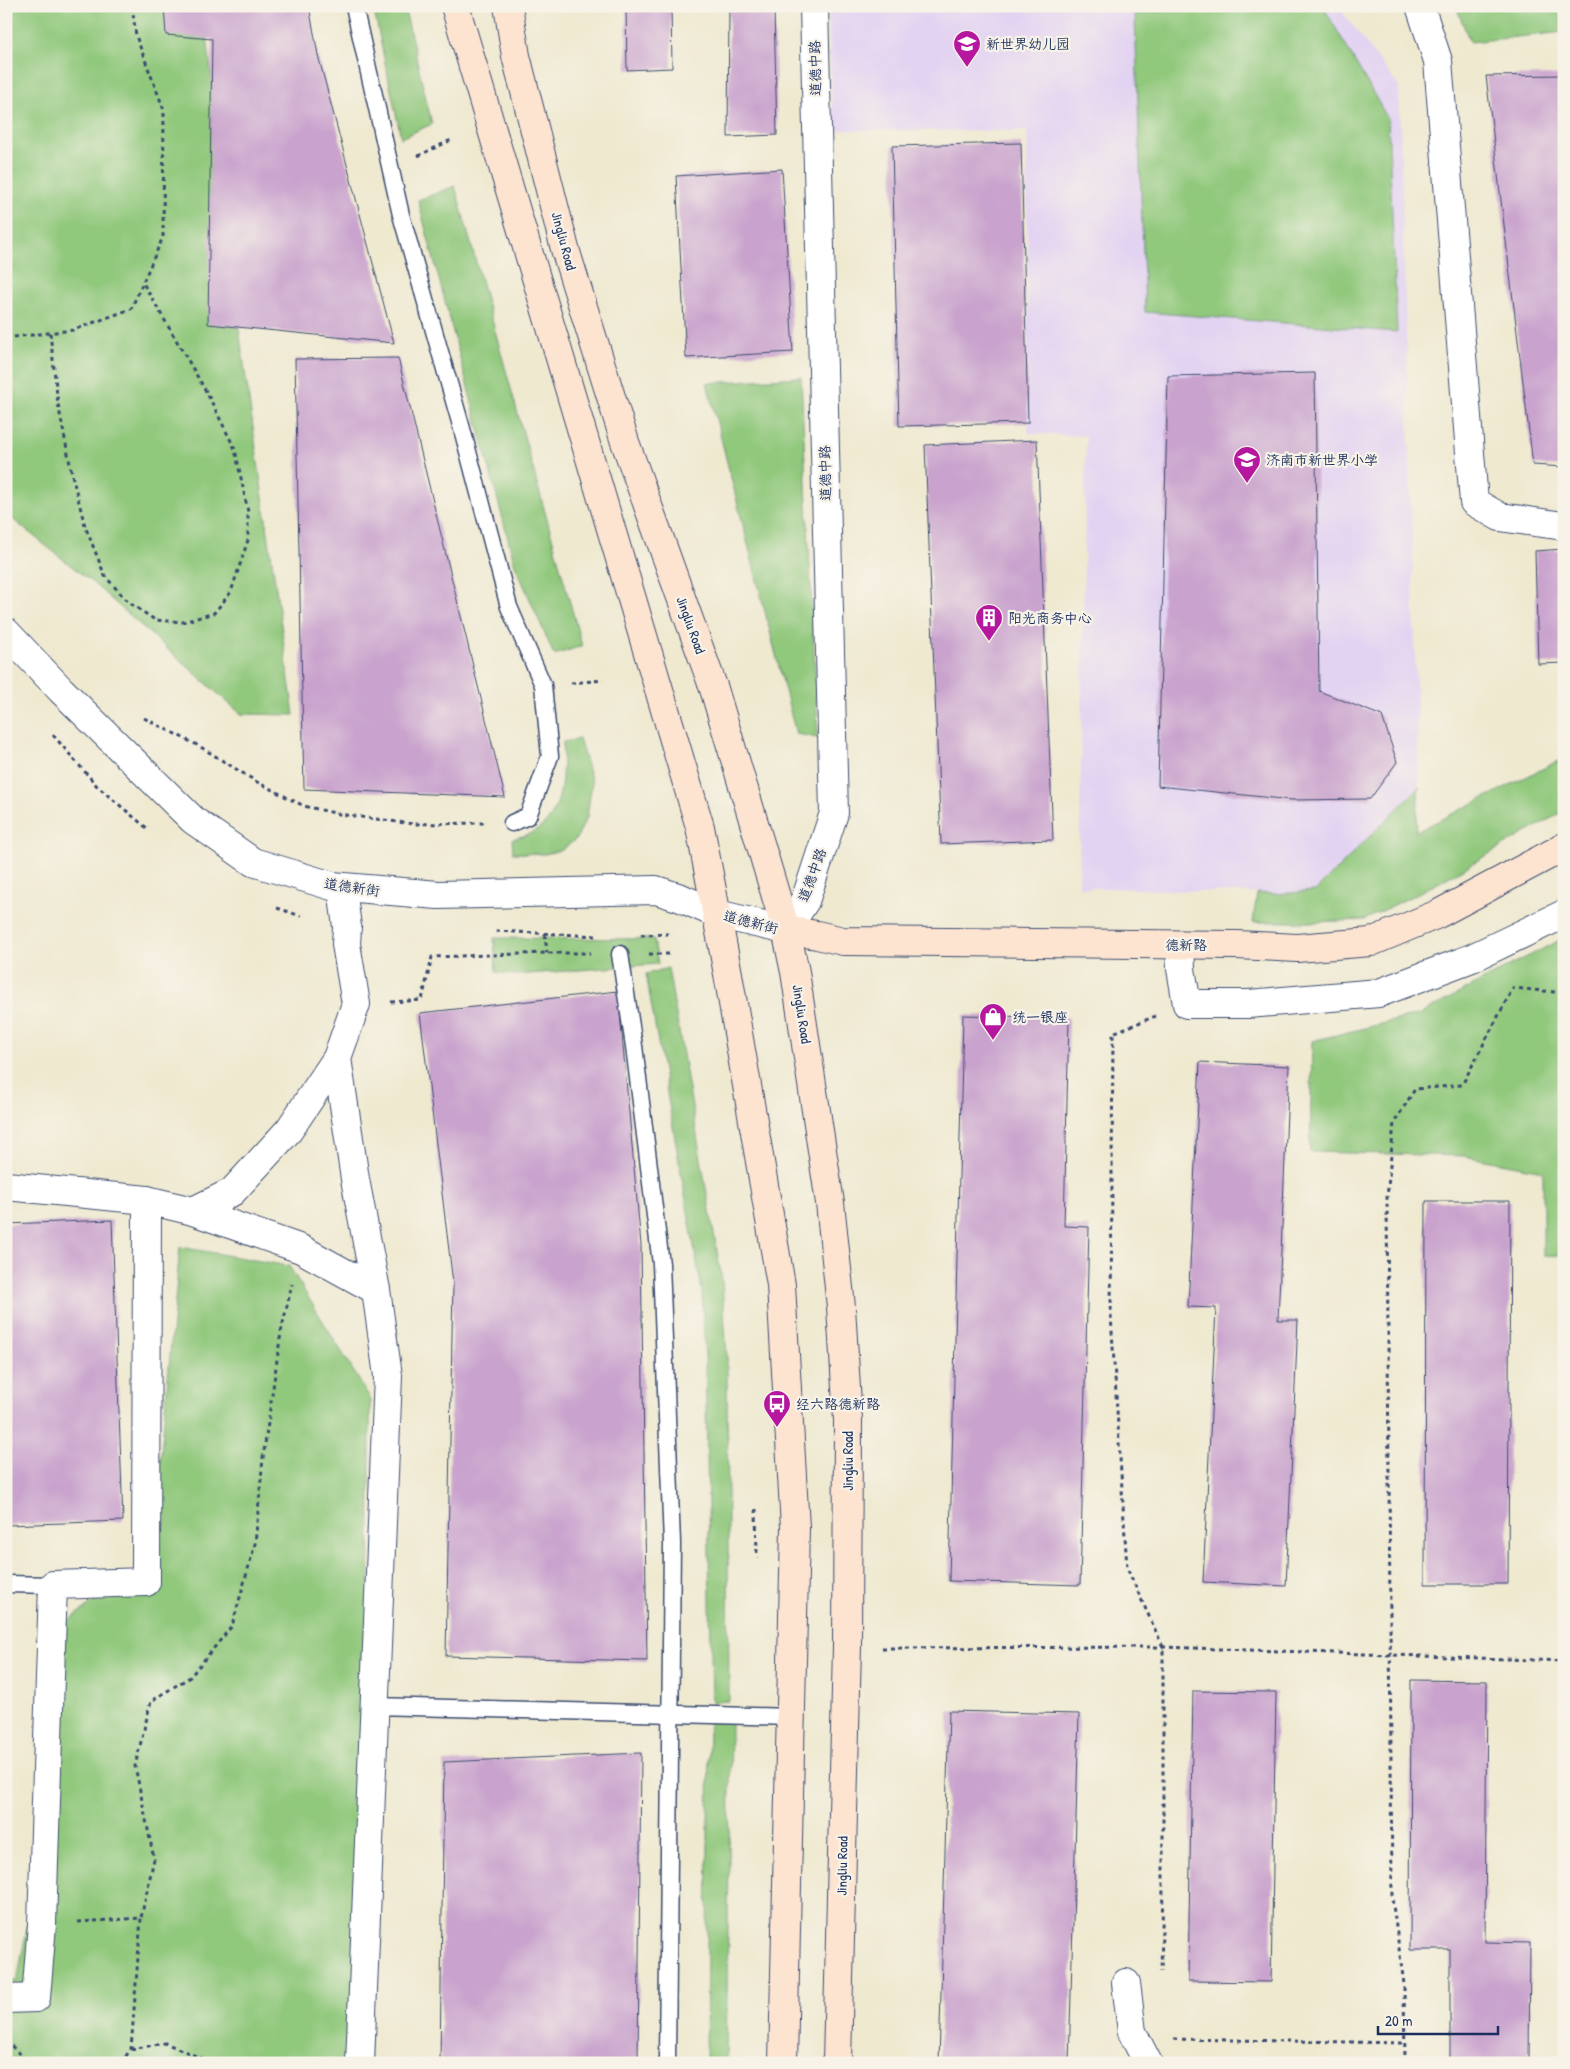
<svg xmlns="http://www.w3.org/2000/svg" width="1570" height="2069" viewBox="0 0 1570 2069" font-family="'Patrick Hand','LXGW WenKai TC',sans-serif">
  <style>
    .built { fill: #e3d3f2 }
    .green { fill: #90c87b; stroke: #567c6c }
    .building { fill: #c9a3cd }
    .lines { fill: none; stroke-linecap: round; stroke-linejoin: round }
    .lane-casing { stroke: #3b4b6f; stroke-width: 19 }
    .street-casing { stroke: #3b4b6f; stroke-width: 30 }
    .secondary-casing { stroke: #3b4b6f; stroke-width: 30 }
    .path { stroke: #3b4b6f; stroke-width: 3; stroke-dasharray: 4 4; stroke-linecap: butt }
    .lane { stroke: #fff; stroke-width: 16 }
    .street { stroke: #fff; stroke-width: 28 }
    .secondary { stroke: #fde4d1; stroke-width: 28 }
    .labels { text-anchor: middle; stroke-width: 4.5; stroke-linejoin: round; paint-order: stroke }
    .poi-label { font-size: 14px; fill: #1b2f5e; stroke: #f7f3e8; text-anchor: start }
    .street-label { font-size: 14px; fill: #1b2f5e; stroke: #f7f3e8 }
  </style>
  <rect width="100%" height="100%" fill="#f7f3e8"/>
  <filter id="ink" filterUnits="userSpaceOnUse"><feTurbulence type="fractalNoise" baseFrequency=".02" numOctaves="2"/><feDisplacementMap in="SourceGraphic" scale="10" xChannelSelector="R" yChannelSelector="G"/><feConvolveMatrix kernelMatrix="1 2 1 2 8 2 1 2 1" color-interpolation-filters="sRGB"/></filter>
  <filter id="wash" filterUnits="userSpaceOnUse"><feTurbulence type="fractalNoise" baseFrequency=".0096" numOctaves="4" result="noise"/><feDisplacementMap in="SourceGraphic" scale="20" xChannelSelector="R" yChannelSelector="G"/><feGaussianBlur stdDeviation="1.12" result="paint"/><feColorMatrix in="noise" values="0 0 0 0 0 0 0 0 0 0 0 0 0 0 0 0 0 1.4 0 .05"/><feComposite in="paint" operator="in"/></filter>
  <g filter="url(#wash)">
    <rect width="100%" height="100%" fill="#efe9d0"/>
    <path class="built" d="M828,6H1338L1399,87L1419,787L1315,891L1276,894L1079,887L1086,436L1028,433L1027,131L833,130Z"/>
    <g class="green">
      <path d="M6,6H204L234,294L294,715L241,714L94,584L6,514Z"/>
      <path d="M373,6H404L432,124L401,138Z"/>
      <path d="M1205,6H1323L1388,119L1397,332L1145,312L1135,14Z"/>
      <path d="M1456,6H1564V32L1470,42Z"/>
      <path d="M455,186L582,646L554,655L515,565L418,200Z"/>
      <path d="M801,377L818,738L796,734L707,383Z"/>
      <path d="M579,739L592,782L587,817L576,839L562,850L545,854L513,853L512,839C518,837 525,836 531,833C566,817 562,774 563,742Z"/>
      <path d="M1564,758V811L1438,883L1364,920L1315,922H1253L1257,893L1276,894L1315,891L1419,787L1416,832Z"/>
      <path d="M494,938L654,939L658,964L515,975L496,972Z"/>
      <path d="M1564,938V1256L1543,1255V1171L1464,1156L1310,1152L1312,1041L1421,1014L1511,965Z"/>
      <path d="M668,968L722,1280L727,1357L729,1701L712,1702L705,1356L702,1292L646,974Z"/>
      <path d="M180,1247L289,1266L370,1398L369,2063H6V1981H17L59,1759L61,1626L151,1561Z"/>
      <path d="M709,1721L731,1722L726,2063H706Z"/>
    </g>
    <g id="blocks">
      <g class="building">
        <path d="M164,6H309L318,55L394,343L208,324L212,39L166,35Z"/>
        <path d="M626,6H671L672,68L627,70Z"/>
        <path d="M729,8H774L777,135L728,137Z"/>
        <path d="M1564,75V467L1533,465L1486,76Z"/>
        <path d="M1021,143L1028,423L899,426L892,146Z"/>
        <path d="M782,169L793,352L686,358L676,176Z"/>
        <path d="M398,358L505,797L304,789L295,359Z"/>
        <path d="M1315,373L1319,691L1382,716L1397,762L1370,799L1292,800L1158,786L1168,376Z"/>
        <path d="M1037,440L1053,840L941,844L925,445Z"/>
        <path d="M1564,549V663L1538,664L1535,551Z"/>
        <path d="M618,991L641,1245L647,1661L446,1656L453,1283L420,1013Z"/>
        <path d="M963,1015L1069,1018L1064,1226L1089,1227L1080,1585L949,1581Z"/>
        <path d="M1200,1062L1289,1066L1278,1320H1298L1286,1586L1203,1582L1216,1308L1188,1307Z"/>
        <path d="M1426,1201H1510L1508,1584H1425Z"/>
        <path d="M112,1220L123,1521L6,1525V1224Z"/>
        <path d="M1411,1680L1487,1681L1485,1942L1530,1943L1529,2063H1450V1950H1410Z"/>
        <path d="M1193,1691L1276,1692L1271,1982L1188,1981Z"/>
        <path d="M949,1711L1079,1714L1069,2063H939Z"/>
        <path d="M641,1753L638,2063H440L444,1762Z"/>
      </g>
    </g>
  </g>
  <g filter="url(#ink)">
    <use href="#blocks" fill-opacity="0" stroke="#3b4b6f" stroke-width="1"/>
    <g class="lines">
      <defs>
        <g id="lane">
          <path d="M354,6L401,215L462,429L509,607L543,685L550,756L528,816L512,823"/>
          <path d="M620,954L634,1046L661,1264L672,1543L667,2063"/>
          <path d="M6,1584L53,1585"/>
          <path d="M374,1706L791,1717"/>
        </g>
        <g id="street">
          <path d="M1420,6L1438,61L1474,502L1500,517L1564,526"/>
          <path d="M6,632L61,690L193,820L253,862L332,886L438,895L656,890L681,898L717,914L786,930L805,901L834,813L814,6"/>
          <path d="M1180,945L1181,969L1187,1004H1248L1379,993L1472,958L1564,914"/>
          <path d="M337,1058L355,1179L376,1290L388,1376L360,2063"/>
          <path d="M6,1186L147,1200L193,1211L232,1192L289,1130L337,1058L356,1004L346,944L347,927L342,888"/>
          <path d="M193,1211L301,1249L376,1290"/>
          <path d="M1126,1983L1132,2032L1148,2063"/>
          <path d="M6,1999L36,1998L42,1924L53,1585L146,1582L147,1200"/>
        </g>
        <g id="secondary">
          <path d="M455,6L700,827L728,974L781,1285L795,1528L783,2063"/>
          <path d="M508,6L516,56L565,249L625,442L714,689L786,930L795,972L830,1203L841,1307L848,1420L847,1646L837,2063"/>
          <path d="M786,930L817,935L843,941L1237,945L1297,948L1371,942L1438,914L1564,847"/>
        </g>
      </defs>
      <use href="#lane" class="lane-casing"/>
      <use href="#street" class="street-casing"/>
      <use href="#secondary" class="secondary-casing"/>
      <g class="path">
        <path d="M418,156L451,140"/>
        <path d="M50,333L58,404L73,479L85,526L105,576L128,602L155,620L183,622L214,613L231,592L248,540V512L235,449L207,393L143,283"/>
        <path d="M6,338L73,330L131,309L163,237L164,110L136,36L132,6"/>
        <path d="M571,683L603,680"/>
        <path d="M144,718L199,746L257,782L304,806L339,814L413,824L484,823"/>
        <path d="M53,735L98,787L148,829"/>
        <path d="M277,908L301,916"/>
        <path d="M496,931L597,936"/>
        <path d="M545,934L547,953"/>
        <path d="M641,935L668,934"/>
        <path d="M649,954H669"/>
        <path d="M391,1002L422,1000L432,957L547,953H591"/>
        <path d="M1156,1016L1113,1033L1111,1315L1127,1568L1163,1647V1887L1161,1972"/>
        <path d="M756,1509L757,1558"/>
        <path d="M882,1648L1163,1647L1564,1661"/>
        <path d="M78,1922L141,1918L154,1859L135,1766L151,1701L190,1677L232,1626L255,1544L263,1458L281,1332L292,1284"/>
        <path d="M1174,2039L1405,2043"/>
        <path d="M6,2040L28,2063"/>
        <path d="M131,2049L165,2043L213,2063"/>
        <path d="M121,2063L131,2049L141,1918"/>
        <path d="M1405,2063L1404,1984L1392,1898L1387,1198L1394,1123L1415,1089L1462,1085L1513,988L1564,993"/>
      </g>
      <use href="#lane" class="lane"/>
      <use href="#street" class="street"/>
      <use href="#secondary" class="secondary"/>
    </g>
  </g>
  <defs>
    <symbol id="school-pin" viewBox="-11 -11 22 30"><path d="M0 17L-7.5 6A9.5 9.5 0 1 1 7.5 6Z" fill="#b5179e" stroke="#f7f3e8"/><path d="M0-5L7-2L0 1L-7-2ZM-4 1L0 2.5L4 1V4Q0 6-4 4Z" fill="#fff"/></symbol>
    <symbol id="building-pin" viewBox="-11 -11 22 30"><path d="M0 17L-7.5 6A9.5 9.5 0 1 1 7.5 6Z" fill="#b5179e" stroke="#f7f3e8"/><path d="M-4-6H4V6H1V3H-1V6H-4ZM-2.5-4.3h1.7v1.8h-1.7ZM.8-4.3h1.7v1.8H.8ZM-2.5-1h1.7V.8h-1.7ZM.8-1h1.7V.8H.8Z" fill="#fff"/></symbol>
    <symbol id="shop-pin" viewBox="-11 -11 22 30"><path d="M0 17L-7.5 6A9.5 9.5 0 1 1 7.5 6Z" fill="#b5179e" stroke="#f7f3e8"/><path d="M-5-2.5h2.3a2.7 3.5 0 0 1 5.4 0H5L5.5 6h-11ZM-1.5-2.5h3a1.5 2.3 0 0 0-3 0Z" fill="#fff"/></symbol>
    <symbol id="bus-pin" viewBox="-11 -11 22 30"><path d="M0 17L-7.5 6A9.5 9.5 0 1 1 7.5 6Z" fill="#b5179e" stroke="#f7f3e8"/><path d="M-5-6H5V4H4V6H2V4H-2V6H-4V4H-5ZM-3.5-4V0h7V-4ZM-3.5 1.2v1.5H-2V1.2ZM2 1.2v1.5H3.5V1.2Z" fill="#fff"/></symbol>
  </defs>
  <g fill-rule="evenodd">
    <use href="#school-pin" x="951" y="28" width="32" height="43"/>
    <use href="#school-pin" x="1231" y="444" width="32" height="43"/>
    <use href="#building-pin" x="973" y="602" width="32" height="43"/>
    <use href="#shop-pin" x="977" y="1001" width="32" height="43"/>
    <use href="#bus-pin" x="761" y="1388" width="32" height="43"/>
  </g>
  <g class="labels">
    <g class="poi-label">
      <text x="986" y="49">新世界幼儿园</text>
      <text x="1266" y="465">济南市新世界小学</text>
      <text x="1008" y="623">阳光商务中心</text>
      <text x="1012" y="1022">统一银座</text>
      <text x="796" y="1409">经六路德新路</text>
    </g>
    <g class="street-label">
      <text transform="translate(815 68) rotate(-91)" y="5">道德中路</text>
      <text transform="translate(564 241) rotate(75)" y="5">Jingliu Road</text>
      <text transform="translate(825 473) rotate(-91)" y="5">道德中路</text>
      <text transform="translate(691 625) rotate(70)" y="5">Jingliu Road</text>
      <text transform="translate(812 875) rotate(-70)" y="5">道德中路</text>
      <text transform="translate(352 887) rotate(8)" y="5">道德新街</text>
      <text transform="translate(751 922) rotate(14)" y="5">道德新街</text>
      <text x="1186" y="950">德新路</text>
      <text transform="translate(802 1014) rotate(81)" y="5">Jingliu Road</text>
      <text transform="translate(848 1461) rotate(-90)" y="5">Jingliu Road</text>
      <text transform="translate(842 1866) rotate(-89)" y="5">Jingliu Road</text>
    </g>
  </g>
  <rect width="1570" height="2069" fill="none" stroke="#f7f3e8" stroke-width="25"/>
  <path d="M1378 2026v8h120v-8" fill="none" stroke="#1b2f5e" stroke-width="2.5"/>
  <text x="1385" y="2026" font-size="15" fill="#1b2f5e" stroke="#f7f3e8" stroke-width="4" paint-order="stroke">20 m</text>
</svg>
